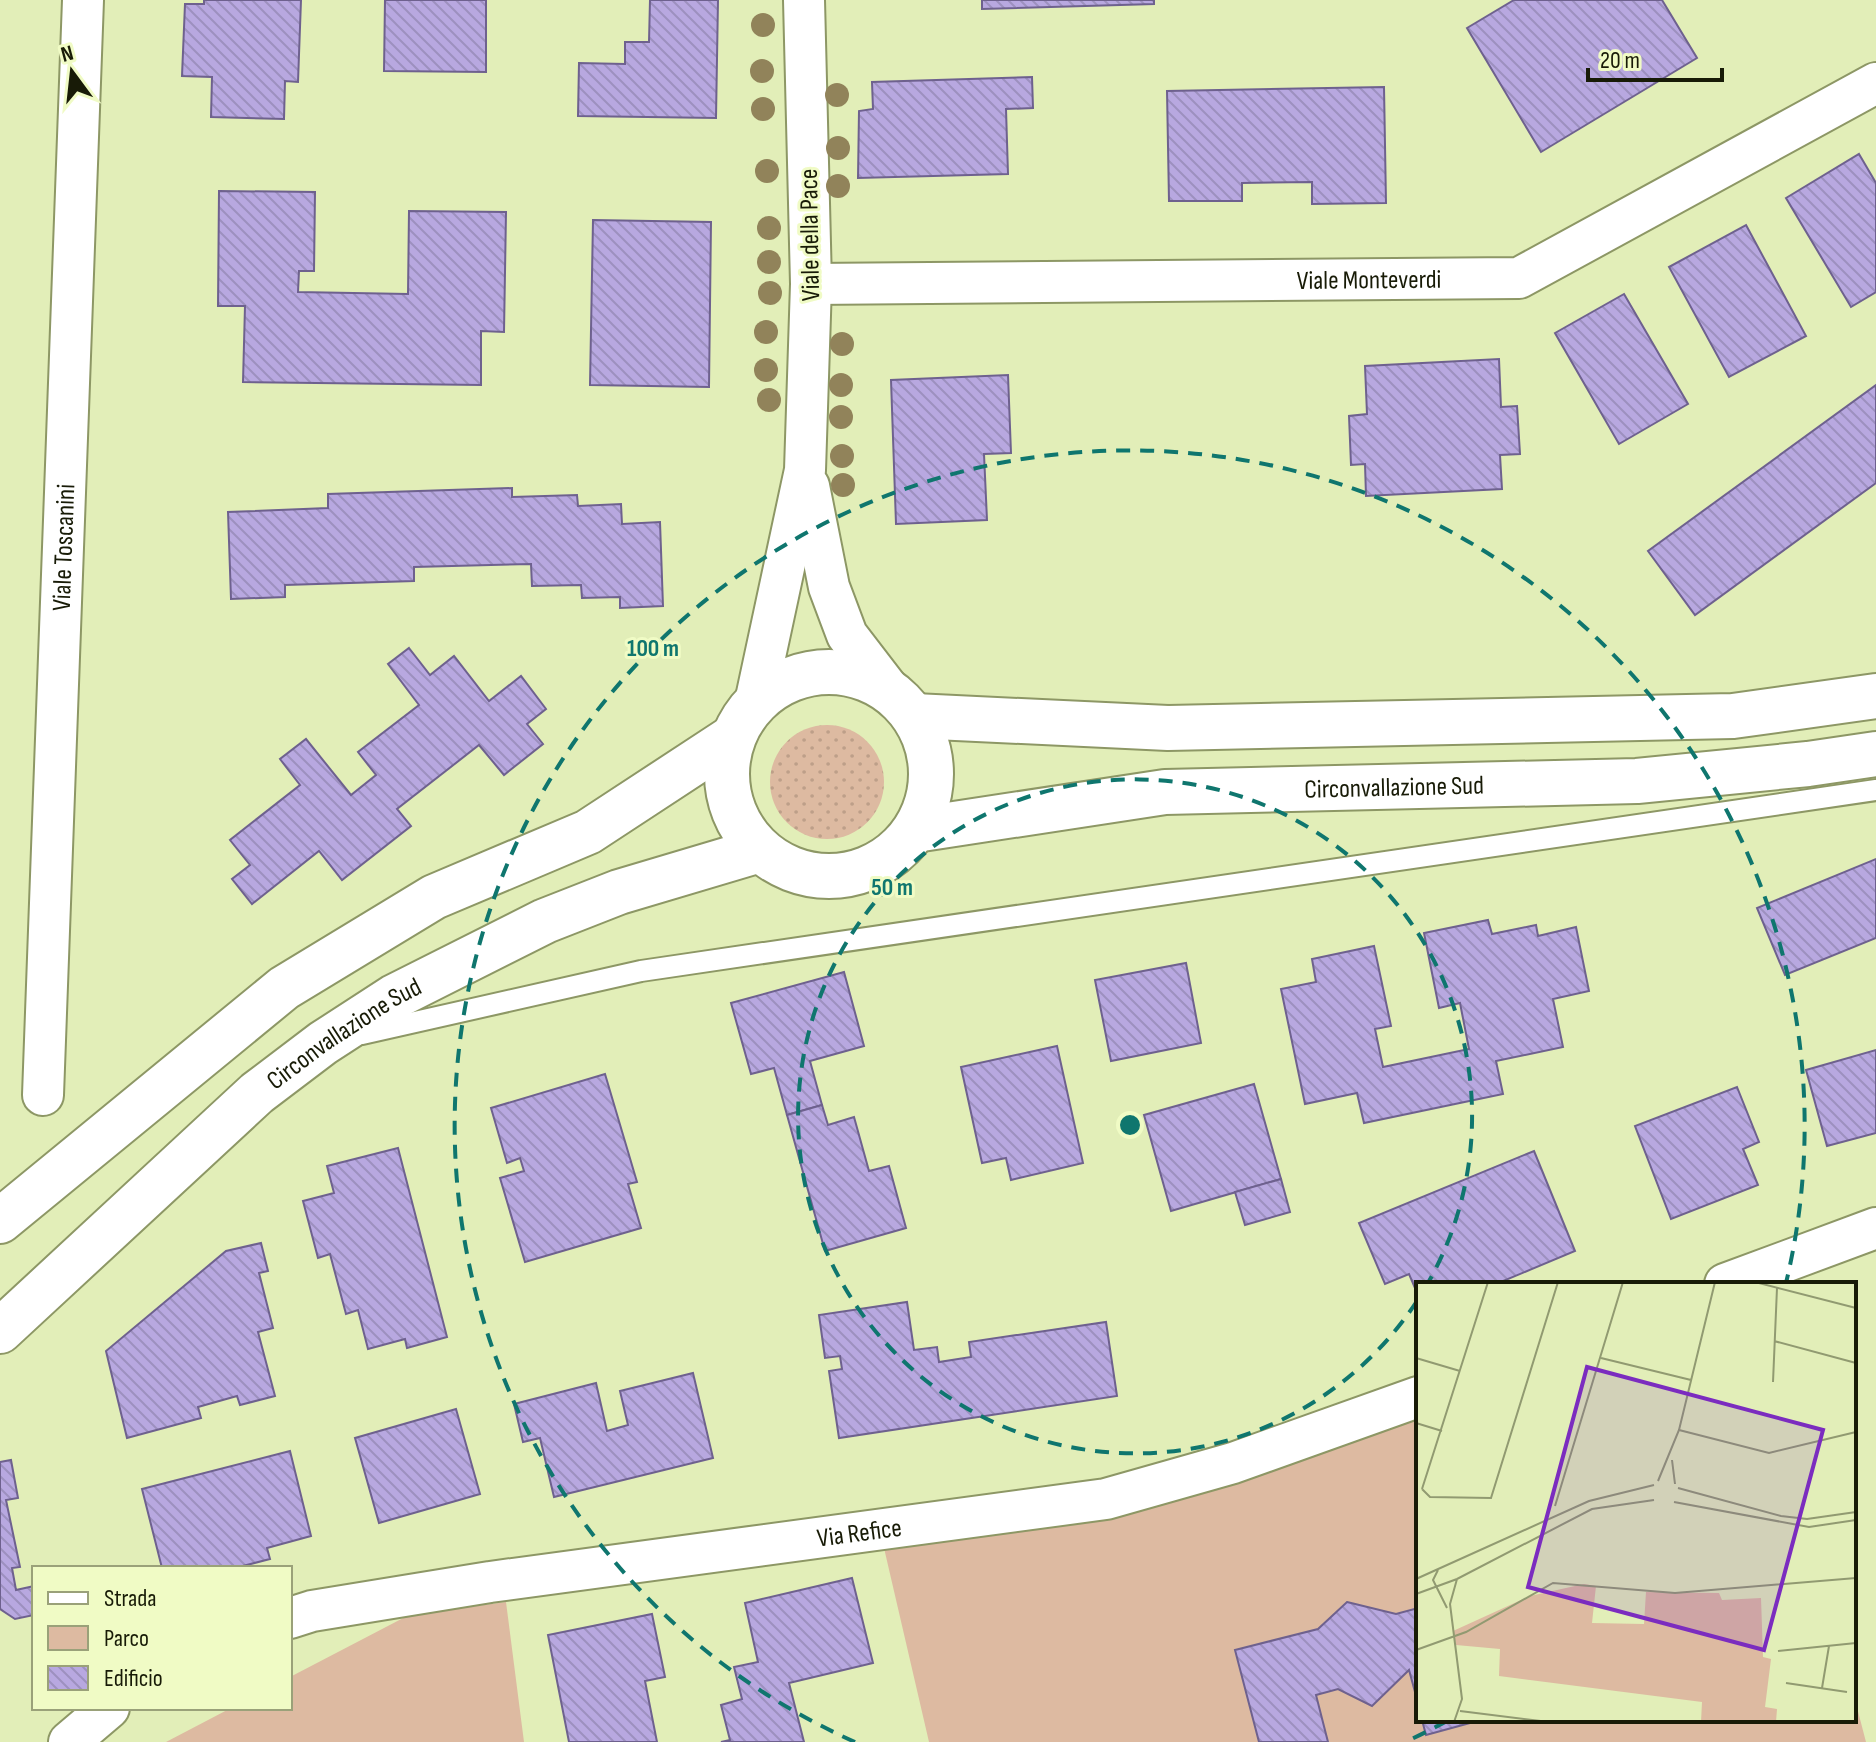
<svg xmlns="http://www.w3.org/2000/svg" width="1876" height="1742" viewBox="0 0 1876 1742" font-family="'Sofia Sans Condensed',sans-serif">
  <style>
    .grass { fill: url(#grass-dots) }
    .park { fill: #ddbaa1 }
    .building { fill: url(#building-back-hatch); stroke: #6e618e; stroke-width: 2 }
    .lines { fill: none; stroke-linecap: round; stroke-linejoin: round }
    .service-casing { stroke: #8d9765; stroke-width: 24 }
    .minor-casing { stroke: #8d9765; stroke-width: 44 }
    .secondary-casing { stroke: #8d9765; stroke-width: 48 }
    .service { stroke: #fff; stroke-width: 20 }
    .minor { stroke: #fff; stroke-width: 40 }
    .secondary { stroke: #fff; stroke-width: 44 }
    .tree { fill: #91835a }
    .ring { fill: none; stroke: #0f766e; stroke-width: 4; stroke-dasharray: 14 10 }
    .labels { text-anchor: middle; stroke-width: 6; stroke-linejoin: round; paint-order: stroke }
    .street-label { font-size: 26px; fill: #181b07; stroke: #f0fbc5 }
    .inset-road { fill: none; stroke: #919a71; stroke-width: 2 }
    .view { fill: #7b2cbf; fill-opacity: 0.15; stroke: #7b2cbf; stroke-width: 4 }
    .inset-edge { fill: none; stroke: #181b07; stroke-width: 4 }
    .centre { fill: #0f766e; stroke: #f0fbc5; stroke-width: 4 }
    .ring-label { font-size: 24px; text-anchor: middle; font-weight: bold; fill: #0f766e; stroke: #f0fbc5; stroke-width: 6; stroke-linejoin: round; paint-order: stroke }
  </style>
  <defs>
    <pattern id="grass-dots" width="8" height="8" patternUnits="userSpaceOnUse" patternTransform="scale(2)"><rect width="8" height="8" fill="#ddbaa1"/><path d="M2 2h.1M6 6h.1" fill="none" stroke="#bd9f89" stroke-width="1.8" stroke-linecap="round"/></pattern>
    <pattern id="building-back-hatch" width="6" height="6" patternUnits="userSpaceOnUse" patternTransform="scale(2)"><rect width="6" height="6" fill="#b8a8e0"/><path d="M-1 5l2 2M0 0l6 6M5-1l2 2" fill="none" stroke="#9d90bf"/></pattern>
  </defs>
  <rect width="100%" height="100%" fill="#e2eeb8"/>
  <circle class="grass" cx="827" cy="782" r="57"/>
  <g class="park">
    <path d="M1418,1417V1720H1854V1696L1866,1742H929L884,1548Z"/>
    <path d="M506,1602L524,1742H166L231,1708H290V1677L409,1615Z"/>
  </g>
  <g class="building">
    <path d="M204,0H301L298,82L285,81L284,119L211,117L212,77L182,76L185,4H204Z"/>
    <path d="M385,0H486V72L384,71Z"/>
    <path d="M650,0H718L716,118L578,116L579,63L625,64V42H649Z"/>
    <path d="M982,0H1154V4L982,9Z"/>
    <path d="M1514,0H1662L1697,58L1541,152L1467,28Z"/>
    <path d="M1032,77L1033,108L1006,109L1008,174L858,178L859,111L873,109L872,82Z"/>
    <path d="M1384,87L1386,203L1312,204V182L1242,183V201H1169L1167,91Z"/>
    <path d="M1859,154L1876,183V292L1851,307L1786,198Z"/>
    <path d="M219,191L315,192L314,271H299L298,292L408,294L409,211L506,212L504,332L481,331V385L243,382L245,306H218Z"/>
    <path d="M593,220L711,222L709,387L590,385Z"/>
    <path d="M1746,225L1806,336L1729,377L1669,267Z"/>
    <path d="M1624,294L1688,404L1619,444L1555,333Z"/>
    <path d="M1499,359L1501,407L1517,406L1520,454L1500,455L1502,489L1366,496L1365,464L1351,465L1349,416L1367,414L1365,366Z"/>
    <path d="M1008,375L1011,453L984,454L987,520L896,524L891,380Z"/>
    <path d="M1876,385V483L1695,615L1648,551Z"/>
    <path d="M512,488V497L577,495L578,506L621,504L622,524L660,522L663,606L620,608V597L582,598L581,585L532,586L531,564L414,567V581L285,585V597L231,599L228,512L328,508V494Z"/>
    <path d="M409,648L430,675L454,656L489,701L521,676L546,709L527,724L543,744L504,775L479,745L397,809L411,826L342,880L319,851L252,904L232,879L250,865L230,840L300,785L280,759L306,739L351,795L376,775L358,752L419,705L388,664Z"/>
    <path d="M1876,859V938L1785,975L1757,908Z"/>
    <path d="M1488,920L1492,934L1536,925L1538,936L1576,927L1589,991L1553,999L1563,1047L1496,1061L1503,1094L1364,1123L1357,1093L1305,1104L1281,989L1316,982L1312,959L1374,946L1391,1026L1375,1029L1383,1067L1469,1049L1460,1003L1439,1008L1424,933Z"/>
    <path d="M1186,963L1201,1043L1111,1061L1095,980Z"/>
    <path d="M844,972L864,1046L810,1061L822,1105L787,1115L774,1068L751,1074L731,1003Z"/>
    <path d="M1057,1046L1083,1163L1011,1180L1006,1158L982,1163L961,1067Z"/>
    <path d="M1876,1050V1133L1827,1146L1806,1070Z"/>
    <path d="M605,1074L637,1182L628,1184L641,1228L525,1262L500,1178L524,1171L520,1158L507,1163L491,1108Z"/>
    <path d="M1254,1084L1281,1179L1171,1211L1144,1115Z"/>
    <path d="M1737,1087L1759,1142L1743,1149L1758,1185L1671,1219L1635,1126Z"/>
    <path d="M822,1105L828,1125L854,1117L869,1171L889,1166L906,1228L825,1251L787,1115Z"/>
    <path d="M398,1148L447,1337L407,1348L405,1339L368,1349L358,1310L346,1314L330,1254L318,1258L303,1201L334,1193L327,1166Z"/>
    <path d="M1534,1151L1575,1251L1496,1284H1418V1295L1409,1274L1385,1284L1359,1223Z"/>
    <path d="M1281,1179L1290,1212L1245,1225L1235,1192Z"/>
    <path d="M261,1243L268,1271L259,1273L273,1328L258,1332L275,1396L240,1405L237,1396L198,1407L201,1418L127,1438L106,1351L226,1251Z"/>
    <path d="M907,1302L914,1350L937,1347L939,1362L971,1357L969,1342L1106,1322L1117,1396L839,1438L829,1371L842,1369L840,1356L825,1358L819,1315Z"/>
    <path d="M693,1373L713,1458L554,1497L540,1438L523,1442L514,1404L596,1383L607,1431L628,1425L620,1391Z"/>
    <path d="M456,1409L480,1494L379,1523L355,1438Z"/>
    <path d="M290,1451L311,1536L267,1548L270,1559L235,1568H162L142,1489Z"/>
    <path d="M11,1460L18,1498L6,1500L20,1567L12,1568L16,1590L34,1586V1615L15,1619L0,1609V1462Z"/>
    <path d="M852,1578L873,1663L789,1683L804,1742H721L730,1740L721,1705L742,1699L734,1667L758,1662L745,1603Z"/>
    <path d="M1347,1602L1396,1614L1418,1608V1703L1409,1670L1372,1706L1338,1689L1316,1695L1328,1742H1259L1235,1650L1318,1629Z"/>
    <path d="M652,1614L665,1677L645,1681L657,1742H569L548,1635Z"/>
    <path d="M1422,1720H1481L1426,1735Z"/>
  </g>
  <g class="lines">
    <defs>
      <path id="service" d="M362,1034L641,971L1876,790"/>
      <g id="minor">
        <path id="s1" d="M811,284L1519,278L1876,83"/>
        <path d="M809,486L829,587L847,635L890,691"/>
        <path d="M755,703L805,470L811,284L804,0"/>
        <path id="s2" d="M43,1095L83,0"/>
        <path d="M1725,1284L1876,1228"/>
        <path id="s3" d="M290,1618L312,1611L490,1582L1106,1499L1233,1463L1418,1397"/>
        <path d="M69,1742L109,1708"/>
      </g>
      <g id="secondary">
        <circle cx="829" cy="774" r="102"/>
        <path d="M914,716L1168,728L1733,716L1876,696"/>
        <path id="s4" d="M915,830L1165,792L1637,781L1808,764L1876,754"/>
        <path d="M0,1221L284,988L434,897L588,832L733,737"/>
        <path id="s5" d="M0,1331L257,1093L323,1043L394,997L545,921L619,892L760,850"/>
      </g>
    </defs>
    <use href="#service" class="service-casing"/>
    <use href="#minor" class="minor-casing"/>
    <use href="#secondary" class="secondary-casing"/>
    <use href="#service" class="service"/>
    <use href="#minor" class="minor"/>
    <use href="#secondary" class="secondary"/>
  </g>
  <g class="tree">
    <circle cx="763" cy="25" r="12"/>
    <circle cx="762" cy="71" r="12"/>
    <circle cx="837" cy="95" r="12"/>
    <circle cx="763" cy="109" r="12"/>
    <circle cx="838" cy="148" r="12"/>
    <circle cx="767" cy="171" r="12"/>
    <circle cx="838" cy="186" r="12"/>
    <circle cx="769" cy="228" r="12"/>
    <circle cx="769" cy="262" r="12"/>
    <circle cx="770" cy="293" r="12"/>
    <circle cx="766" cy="332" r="12"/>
    <circle cx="842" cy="344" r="12"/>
    <circle cx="766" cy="370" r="12"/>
    <circle cx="841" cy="385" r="12"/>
    <circle cx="769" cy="400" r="12"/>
    <circle cx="841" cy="417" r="12"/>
    <circle cx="842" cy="456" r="12"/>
    <circle cx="843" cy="485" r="12"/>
  </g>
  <g class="ring">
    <path d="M1417 1301A337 337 0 1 1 1428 1283"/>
    <path d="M1447 1721A675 675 0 0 1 1405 1742M855 1742A675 675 0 1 1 1786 1283"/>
  </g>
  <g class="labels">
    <g class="street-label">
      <text transform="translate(809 235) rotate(-91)" y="9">Viale della Pace</text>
      <text dy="9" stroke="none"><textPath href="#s1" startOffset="558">Viale Monteverdi</textPath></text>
      <text dy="9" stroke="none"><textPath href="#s2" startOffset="548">Viale Toscanini</textPath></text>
      <text dy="9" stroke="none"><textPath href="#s4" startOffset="482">Circonvallazione Sud</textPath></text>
      <text dy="9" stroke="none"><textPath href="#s5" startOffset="456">Circonvallazione Sud</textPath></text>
      <text dy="9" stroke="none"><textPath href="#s3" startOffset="576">Via Refice</textPath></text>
    </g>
  </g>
  <g transform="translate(1416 1282)">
    <rect width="440" height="440" fill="#e2eeb8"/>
    <path d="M168,302L180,304L176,341L228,342L230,310L303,311L306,318L345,316L347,375L355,377L349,425L361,427L360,440H285L286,420L83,394L84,367L40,363L37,349L114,314Z" fill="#ddbaa1"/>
    <path class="inset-road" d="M339,0L440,26M358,59L440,81M0,76L44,89M185,76L275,98M357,100L361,6M0,141L26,149M263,148L353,171L440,150M256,178L259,202M242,199L263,148L299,0M262,206L365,234L391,237L440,230M6,207L14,215L75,216L142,0M6,207L72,0M258,220L393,245L440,238M139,224L207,0M22,288L17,298L31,326M0,297L173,219L238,203M0,312L41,297L176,227L238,218M0,368L50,350L137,301L259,311L440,296M362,369L440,361M370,401L431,410M406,406L413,364M44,429L133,440M38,440L46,417L34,322L41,297"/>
    <path class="view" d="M171,85L407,148L348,368L112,305Z"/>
    <rect width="440" height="440" class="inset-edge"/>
  </g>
  <circle cx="1130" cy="1125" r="12" class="centre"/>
  <g class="ring-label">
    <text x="653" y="656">100 m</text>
    <text x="892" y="895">50 m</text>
  </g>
  <rect x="32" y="1566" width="260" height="144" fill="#f0fbc5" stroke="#9aa179" stroke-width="2"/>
  <rect x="48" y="1592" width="40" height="12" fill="#ffffff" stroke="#9aa179" stroke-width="2"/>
  <text x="104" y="1606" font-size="24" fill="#181b07">Strada</text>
  <rect x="48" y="1626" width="40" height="24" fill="#ddbaa1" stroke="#9aa179" stroke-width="2"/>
  <text x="104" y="1646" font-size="24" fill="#181b07">Parco</text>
  <rect x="48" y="1666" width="40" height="24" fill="url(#building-back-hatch)" stroke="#9aa179" stroke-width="2"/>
  <text x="104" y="1686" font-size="24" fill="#181b07">Edificio</text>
  <g transform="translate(72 72) rotate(345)" stroke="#f0fbc5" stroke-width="6" paint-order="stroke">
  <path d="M0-6L14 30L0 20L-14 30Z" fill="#181b07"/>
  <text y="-12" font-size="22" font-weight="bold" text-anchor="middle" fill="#181b07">N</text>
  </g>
  <path d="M1588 68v12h134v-12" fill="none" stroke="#181b07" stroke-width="4"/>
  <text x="1600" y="68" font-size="24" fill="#181b07" stroke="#f0fbc5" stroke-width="6" paint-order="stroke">20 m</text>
</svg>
